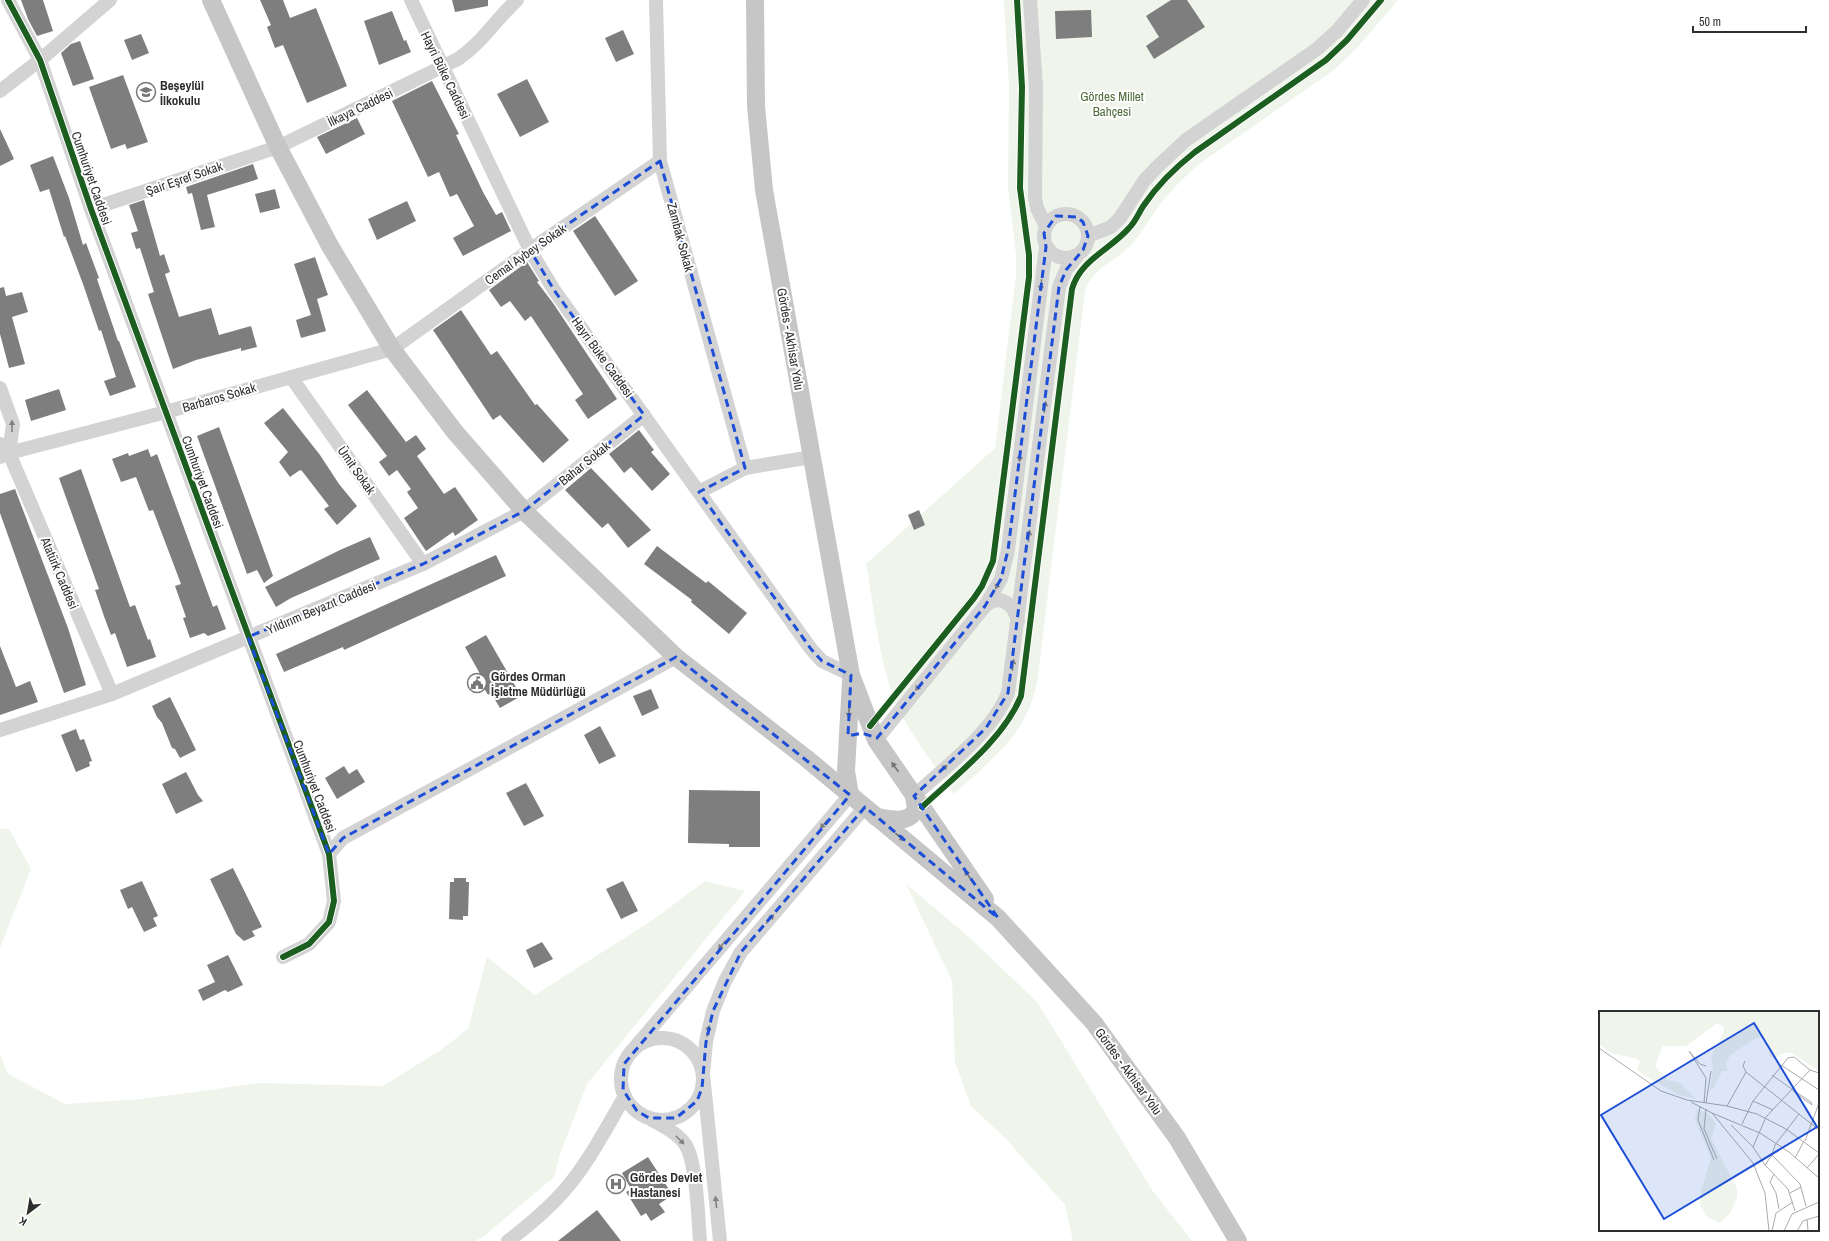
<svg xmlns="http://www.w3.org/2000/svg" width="1829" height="1241" viewBox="0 0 1829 1241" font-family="'Archivo Narrow',sans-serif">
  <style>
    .green { fill: #f0f5eb }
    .building { fill: #7e7e7e }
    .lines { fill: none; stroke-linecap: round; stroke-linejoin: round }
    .minor { stroke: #d3d3d3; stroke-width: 14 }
    .major { stroke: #c6c6c6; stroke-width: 18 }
    .cycleway-casing { stroke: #fff; stroke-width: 8 }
    .cycleway { stroke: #1b5e20; stroke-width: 6 }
    .oneway { fill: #808080 }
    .oneway2 { fill: #727272 }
    .marked { fill: none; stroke: #1d4ed8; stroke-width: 3; stroke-dasharray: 8 5; stroke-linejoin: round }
    .labels { text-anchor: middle; stroke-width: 4; stroke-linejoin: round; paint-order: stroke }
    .street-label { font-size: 13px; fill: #2e2e2e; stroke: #fff }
    .poi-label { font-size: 13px; font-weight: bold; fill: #2e2e2e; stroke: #fff; text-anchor: start }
    .park-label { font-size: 13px; fill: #506b3a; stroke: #fff }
    .inset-road { fill: none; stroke: #ababab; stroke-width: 1 }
    .view { fill: #1d4ed8; fill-opacity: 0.15; stroke: #1d4ed8; stroke-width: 2 }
    .inset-edge { fill: none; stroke: #2e2e2e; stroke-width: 2 }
  </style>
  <rect width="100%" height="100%" fill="#fff"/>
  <g class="green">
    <path d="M1004,0H1398L1356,49L1334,70L1202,162C1185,176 1169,192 1156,210C1147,223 1140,236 1129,247C1114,262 1091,269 1085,292L1037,683C1025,737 993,758 954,794C938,769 919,746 904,720C880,677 875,612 866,564L995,448L1016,276V255L1008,188L1009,87Z"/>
    <path d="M0,829H9L31,869L0,948Z"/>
    <path d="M705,881L745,891L587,1084L560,1154L554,1177L483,1237L475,1241H0V1055L8,1074L65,1104L142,1099L259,1083L383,1086L442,1049L468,1029L487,957L535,995L654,919Z"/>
    <path d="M906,884L969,937L1038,1003L1152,1190L1192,1241H1073L1065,1205L1006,1139L971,1106L955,1062L952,981Z"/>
  </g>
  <g class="building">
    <path d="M21,0H43L53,31L37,36L28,19Z"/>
    <path d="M260,0H283L290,18L316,8L347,86L307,103L283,45L275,48L267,27L271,25Z"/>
    <path d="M452,0H488V6L455,12Z"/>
    <path d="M1171,0H1187L1205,27L1154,59L1146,46L1159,37L1146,16Z"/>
    <path d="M1091,10L1092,37L1056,39L1055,11Z"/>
    <path d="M392,11L404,41L406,40L411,52L379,65L364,21Z"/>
    <path d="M623,30L634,54L616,62L605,38Z"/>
    <path d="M141,34L149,53L132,60L124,40Z"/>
    <path d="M80,41L94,79L73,86L61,53L71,44Z"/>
    <path d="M123,75L148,142L127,149L125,144L111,149L89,87Z"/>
    <path d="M527,79L549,122L520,137L497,94Z"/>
    <path d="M432,81L459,134L456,135L483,192L496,215L502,212L511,231L463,256L453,238L474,226L457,194L450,197L439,172L428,177L392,101Z"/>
    <path d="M357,118L365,134L326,154L317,137Z"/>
    <path d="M0,129L14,159L0,166Z"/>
    <path d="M53,156L69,198L83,245L86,243L99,278L97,279L118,341H119L136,387L110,396L104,381L116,377L101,330L99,331L83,284L65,236L64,237L49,189L40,192L30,165Z"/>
    <path d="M253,164L258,179L207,195L215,227L201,230L192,193L188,194L186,187Z"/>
    <path d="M275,189L280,208L260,213L255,194Z"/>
    <path d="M144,200L160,256L164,254L170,272L165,274L179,317L211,308L219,335L251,326L257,347L241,351V348L196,360L173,369L148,294L154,292L140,248L136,249L131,233L138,231L129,205Z"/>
    <path d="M407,201L416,221L377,240L368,219Z"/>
    <path d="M595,216L638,281L615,296L573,231Z"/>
    <path d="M315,257L328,295L317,299L326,331L301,338L296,320L311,315L294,264Z"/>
    <path d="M527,262L539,281L537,282L553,303L617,399L588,419L575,400L583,394L531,316L525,321L510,301L501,307L489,290Z"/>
    <path d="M4,287L6,296L22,292L28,312L12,317L25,364L9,368L0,334V288Z"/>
    <path d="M461,310L491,355L497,351L535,405L537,404L569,440L543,463L500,415L493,420L433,330Z"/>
    <path d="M59,389L66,410L31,421L25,400Z"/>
    <path d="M367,390L406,442L416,435L426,449L417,456L444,494L455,487L478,520L455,536L453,532L426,551L404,518L418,508L407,492L411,489L397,470L389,476L379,462L387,456L348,405Z"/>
    <path d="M283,408L320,455L339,484L357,506L337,525L324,509L329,506L302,471L300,470L290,477L279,462L288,452L264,423Z"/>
    <path d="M219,427L273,576L264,583L257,570L247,574L197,436Z"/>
    <path d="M639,430L654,450L651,452L670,474L652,491L631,467L624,473L609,454Z"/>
    <path d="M148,449L151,457L157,454L213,607L217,605L226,629L208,636L204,633L190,638L183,618L186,617L175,586L181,584L153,510L149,511L136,477L121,482L112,459L128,453L129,456Z"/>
    <path d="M591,468L651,530L628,548L608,523L602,528L565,490Z"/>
    <path d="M81,469L130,607L135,605L148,640L150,639L156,657L127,667L115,633L111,635L105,619L95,590L99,589L96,581L59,478Z"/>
    <path d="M15,489L68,628L86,685L64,693L0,513V494Z"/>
    <path d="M919,510L925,525L914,530L908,515Z"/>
    <path d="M370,537L380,559L291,598L276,607L265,587L340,550Z"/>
    <path d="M657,546L706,583L708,581L747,613L729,634L691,602L692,600L644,564Z"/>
    <path d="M496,555L506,576L344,650L343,647L284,672L276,654Z"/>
    <path d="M486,635L521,696L500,708L491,693L488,695L481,683L484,681L465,647Z"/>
    <path d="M0,646L16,687L30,681L38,702L0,715Z"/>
    <path d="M651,689L659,708L642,716L633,696Z"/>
    <path d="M170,697L196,750L180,758L175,749L172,748L162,723L157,717L152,706Z"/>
    <path d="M600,726L616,756L599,764L584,735Z"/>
    <path d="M76,729L80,740L84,739L92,761L89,762L90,766L76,772L61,735Z"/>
    <path d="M344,766L349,774L357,769L365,782L337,799L325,778Z"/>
    <path d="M186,772L198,795L203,801L176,814L162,784Z"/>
    <path d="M526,783L544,816L524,826L506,793Z"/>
    <path d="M689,790L760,791V847H729V844L688,843Z"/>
    <path d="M233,868L262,927L252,931L255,936L244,941L236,934L210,879Z"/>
    <path d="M454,878H466V882H469L468,916H463V920L449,919L450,882H454Z"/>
    <path d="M142,881L158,916L153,918L157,926L144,932L132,907L128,909L120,890Z"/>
    <path d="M623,881L638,911L621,919L606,889Z"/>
    <path d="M542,942L553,959L534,968L526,950Z"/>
    <path d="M228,955L243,985L228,992L225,990L203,1001L198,990L215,982L207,965Z"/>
    <path d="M648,1157L670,1191L665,1194L668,1198L659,1204L665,1212L651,1221L646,1213L641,1216L626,1192L631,1189L622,1173Z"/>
    <path d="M597,1210L621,1241H558Z"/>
  </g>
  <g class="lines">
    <g class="minor">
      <path d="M8,0L40,60L91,209L329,854L334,901L329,922L309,944L283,957"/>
      <path d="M411,0L530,250L554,290L811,649L822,661L851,675"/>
      <path d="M656,0L660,161L745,468"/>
      <path d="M1030,0L1036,87L1035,198L1037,208L1046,226"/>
      <path d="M0,91L40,60L110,0"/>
      <path d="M91,209L278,147L458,59C483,42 495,20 517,0"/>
      <circle cx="1066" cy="236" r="22"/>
      <path d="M1088,236L1111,227L1120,218L1144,181L1157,167L1186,140L1317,49L1337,31L1363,0"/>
      <path d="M291,377L423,564"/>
      <path d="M0,388L13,424L9,453L0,444"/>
      <path d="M9,453L112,694"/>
      <path d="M0,457L9,453L166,412L392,349L530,250L660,161"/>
      <path d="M699,492L745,468L812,457"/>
      <path d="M985,606C1000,593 1014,604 1018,621"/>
      <path d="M0,730L112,694L423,564L524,511L644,415"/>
      <path d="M876,740L985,606L1001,579L1008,550L1046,247"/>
      <path d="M914,796C946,766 992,733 1008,693L1059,287L1066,270L1078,255"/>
      <path d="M329,854L343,838L676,657"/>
      <circle cx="662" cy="1079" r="41"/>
      <path d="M631,1052L850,795"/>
      <path d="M652,1120C663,1126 677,1133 685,1144C697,1162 698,1217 700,1241"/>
      <path d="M508,1241C528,1226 547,1210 563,1192C588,1164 606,1128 625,1096"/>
      <path d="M720,1241L703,1074L706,1042L713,1011L725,981L741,952L865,807"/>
    </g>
    <g class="major">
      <path d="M211,0L278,147L330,246L392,349L455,432L524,511L676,657L806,758L998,918L1094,1023L1177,1138L1238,1241"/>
      <path d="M755,0L756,106L764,190L851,675L876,740L985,899"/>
      <path d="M850,795L846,771L851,681"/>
      <path d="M876,817C890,819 909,825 916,809L914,796"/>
    </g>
    <defs>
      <g id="cycleway">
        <path d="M8,0L40,60L91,209L329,854L334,901L329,922L309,944L283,957"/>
        <path d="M870,726L974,598L982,586L993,561L1029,277V255L1020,188L1022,87L1017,0"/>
        <path d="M922,807C956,775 1003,740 1021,696L1072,289C1080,260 1111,249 1129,228C1136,221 1139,212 1144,205C1158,184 1176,167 1195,152L1326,60L1347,40L1381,0"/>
      </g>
    </defs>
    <use href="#cycleway" class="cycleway-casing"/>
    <use href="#cycleway" class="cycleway"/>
  </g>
  <defs><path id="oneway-solid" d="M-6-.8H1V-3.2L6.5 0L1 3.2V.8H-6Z"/></defs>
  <g class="oneway">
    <use href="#oneway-solid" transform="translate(1041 285) rotate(97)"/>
    <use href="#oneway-solid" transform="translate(1045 407) rotate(-83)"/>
    <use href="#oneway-solid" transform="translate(12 426) rotate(-90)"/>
    <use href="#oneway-solid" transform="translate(1020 456) rotate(97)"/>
    <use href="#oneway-solid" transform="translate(1029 536) rotate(-83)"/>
    <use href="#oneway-solid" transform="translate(998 584) rotate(116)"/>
    <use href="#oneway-solid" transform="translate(1013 665) rotate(-83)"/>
    <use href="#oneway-solid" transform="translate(919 686) rotate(129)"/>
    <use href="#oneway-solid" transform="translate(943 769) rotate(-43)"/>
    <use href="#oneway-solid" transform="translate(824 824) rotate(130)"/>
    <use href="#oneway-solid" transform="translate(770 919) rotate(-50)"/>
    <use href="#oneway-solid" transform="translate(722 945) rotate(130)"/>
    <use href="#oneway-solid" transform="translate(708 1031) rotate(-77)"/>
    <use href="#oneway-solid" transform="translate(680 1140) rotate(45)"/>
    <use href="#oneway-solid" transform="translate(716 1202) rotate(-96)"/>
  </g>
  <g class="oneway2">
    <use href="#oneway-solid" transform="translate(849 712) rotate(93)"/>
    <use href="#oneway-solid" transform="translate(895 767) rotate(-125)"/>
    <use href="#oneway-solid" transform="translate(900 837) rotate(40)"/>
    <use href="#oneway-solid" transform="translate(968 875) rotate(-124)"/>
  </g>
  <path class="marked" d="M660,161L745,468L699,492L811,649L822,661L851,675L848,736L862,733L877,738L985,606L1001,579L1008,550L1046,247L1044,233L1056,216L1077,217L1083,222L1088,236L1083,250L1066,270L1059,287L1008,693L986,728L914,796L998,918L865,807L741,952L713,1011L706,1042L702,1088L697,1101L676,1118H649L637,1111L623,1090L624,1064L850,795L676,657L343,838L329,854L248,637L423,564L524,511L644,415L554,290L530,250Z"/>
  <defs>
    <symbol id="school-ring" viewBox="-11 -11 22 22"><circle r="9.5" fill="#fff" stroke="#777" stroke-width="1.5"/><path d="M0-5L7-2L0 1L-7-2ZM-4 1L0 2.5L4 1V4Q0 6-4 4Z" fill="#777"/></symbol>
    <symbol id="civic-ring" viewBox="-11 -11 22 22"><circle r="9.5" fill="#fff" stroke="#777" stroke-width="1.5"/><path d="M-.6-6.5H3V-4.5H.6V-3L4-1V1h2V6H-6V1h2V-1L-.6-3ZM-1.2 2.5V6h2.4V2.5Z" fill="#777"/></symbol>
    <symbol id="hospital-ring" viewBox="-11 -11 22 22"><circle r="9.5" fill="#fff" stroke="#777" stroke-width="1.5"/><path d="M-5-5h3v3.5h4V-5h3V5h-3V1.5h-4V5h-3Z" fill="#777"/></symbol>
  </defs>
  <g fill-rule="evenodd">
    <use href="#school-ring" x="135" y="81" width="22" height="22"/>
    <use href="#civic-ring" x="466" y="672" width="22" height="22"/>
    <use href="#hospital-ring" x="605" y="1173" width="22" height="22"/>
  </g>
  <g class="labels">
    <g class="street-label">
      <text transform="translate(446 75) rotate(64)" y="5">Hayri Büke Caddesi</text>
      <text transform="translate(360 107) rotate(-26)" y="5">İlkaya Caddesi</text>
      <text transform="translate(92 178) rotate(71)" y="5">Cumhuriyet Caddesi</text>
      <text transform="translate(184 178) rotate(-19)" y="5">Şair Eşref Sokak</text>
      <text transform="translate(681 237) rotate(75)" y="5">Zambak Sokak</text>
      <text transform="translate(525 254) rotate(-35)" y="5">Cemal Aybey Sokak</text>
      <text transform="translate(791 339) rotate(80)" y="5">Gördes - Akhisar Yolu</text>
      <text transform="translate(603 357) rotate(54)" y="5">Hayri Büke Caddesi</text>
      <text transform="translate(219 397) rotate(-16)" y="5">Barbaros Sokak</text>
      <text transform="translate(584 463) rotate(-39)" y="5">Bahar Sokak</text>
      <text transform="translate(357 470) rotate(55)" y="5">Ümit Sokak</text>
      <text transform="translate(203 482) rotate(70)" y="5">Cumhuriyet Caddesi</text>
      <text transform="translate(60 573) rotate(67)" y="5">Atatürk Caddesi</text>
      <text transform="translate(321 607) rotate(-23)" y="5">Yıldırım Beyazıt Caddesi</text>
      <text transform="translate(315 786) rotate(69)" y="5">Cumhuriyet Caddesi</text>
      <text transform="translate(1129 1071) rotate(54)" y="5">Gördes - Akhisar Yolu</text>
    </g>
    <g class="poi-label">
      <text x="160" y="90">Beşeylül<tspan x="160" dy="15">İlkokulu</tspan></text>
      <text x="491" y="681">Gördes Orman<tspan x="491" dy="15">İşletme Müdürlüğü</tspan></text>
      <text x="630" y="1182">Gördes Devlet<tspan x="630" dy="15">Hastanesi</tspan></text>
    </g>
    <g class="park-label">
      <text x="1112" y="101">Gördes Millet<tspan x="1112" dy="15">Bahçesi</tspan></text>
    </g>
  </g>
  <g transform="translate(1599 1011)">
    <rect width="220" height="220" fill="#fff"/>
    <path d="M0,0H220V60L193,42H185L175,47L171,45L169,31L163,27H157L131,44L127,53L129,60H123L114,78L111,79L114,55L112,45L125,20V16L118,12L87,35H64L56,55L68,69L81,72L97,88L80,84L44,64L38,58L41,51L39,48L12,42L0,33ZM98,98L108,102L117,112L112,128L138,177V186L131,203L121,212L108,206L101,194L102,180L112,147L96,109Z" fill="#f0f5eb"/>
    <path class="inset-road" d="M0,37L62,80L88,89L128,95L158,103L187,118L220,142M146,50L144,55L147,61L220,119M182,54L220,79M173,64L194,79M194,79L212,91L213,94L195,81ZM154,90L174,99M92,91L113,102L154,152L166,182L170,220M105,92L107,67L90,40L101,53L107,55M107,92L112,60M101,95L99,109L115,149M128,95L147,61M107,98L105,118L118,148M113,102L161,122L190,141L220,167M200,103L176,134L173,144L201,173L207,195M143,113L154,90L189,47L195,46L211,59L220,62M132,114L154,136L166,154L189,178L196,200M206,130L220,92M154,136L167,106L211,59M196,147L205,130M166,154L173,144M208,157L220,143M175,163L171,171L177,182L180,198M191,182L202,176M208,208L209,220M173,220L177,202L194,191M185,220L193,203L220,191M198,220L204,210L220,205"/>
    <path class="view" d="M155,12L218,116L65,208L2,104Z"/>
    <rect width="220" height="220" class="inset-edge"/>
  </g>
  <g transform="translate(28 1213) rotate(211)" stroke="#ffffff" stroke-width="3" paint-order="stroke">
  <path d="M0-3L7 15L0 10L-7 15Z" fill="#2e2e2e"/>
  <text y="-6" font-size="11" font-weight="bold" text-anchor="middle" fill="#2e2e2e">K</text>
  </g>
  <path d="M1693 26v6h113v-6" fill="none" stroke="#2e2e2e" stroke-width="2"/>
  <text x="1699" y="26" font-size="12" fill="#2e2e2e" stroke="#ffffff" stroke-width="3" paint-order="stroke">50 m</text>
</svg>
